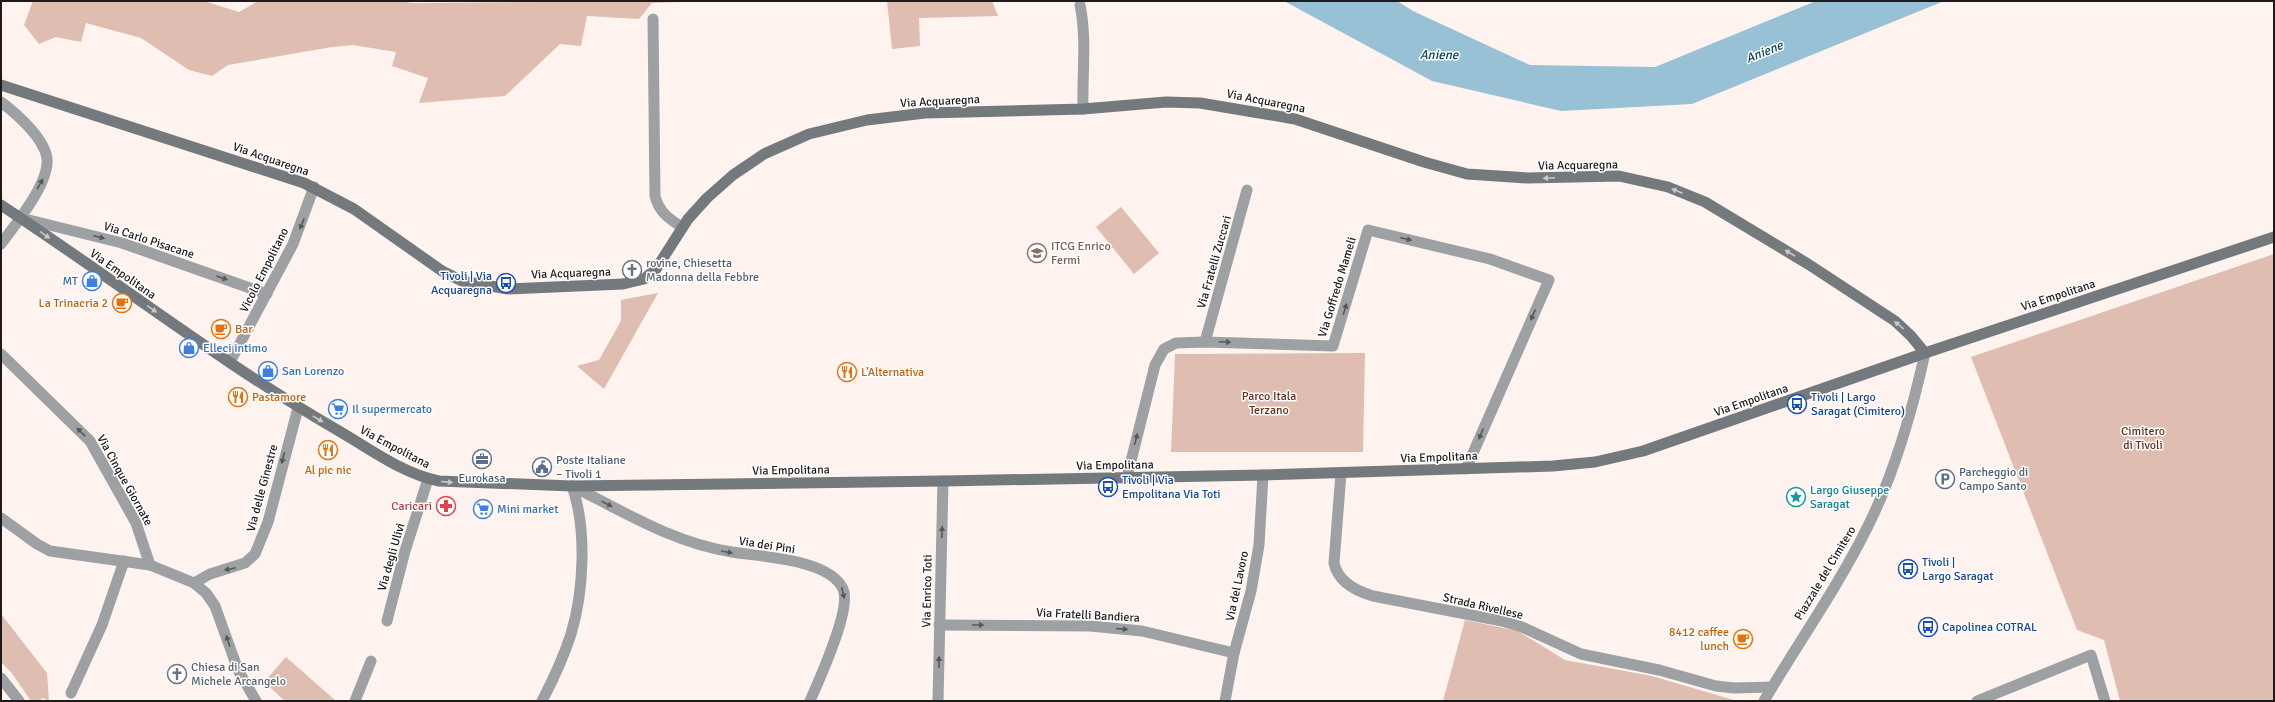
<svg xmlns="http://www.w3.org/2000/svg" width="2275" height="702" viewBox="0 0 2275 702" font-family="Signika,sans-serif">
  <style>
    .green { fill: #dfbdb1 }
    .water { fill: #98c1d5 }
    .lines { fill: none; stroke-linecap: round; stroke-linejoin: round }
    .minor { stroke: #9da1a4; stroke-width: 11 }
    .secondary { stroke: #73797c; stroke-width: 11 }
    .oneway { fill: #c7c9cb }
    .oneway2 { fill: #575758 }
    .labels { text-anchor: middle; stroke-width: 3; stroke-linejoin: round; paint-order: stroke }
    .street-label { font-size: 12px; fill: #1e1a19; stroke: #fff }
    .education-label { font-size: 12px; fill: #785e54; stroke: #fff; text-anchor: start }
    .worship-label { font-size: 12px; fill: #5b616d; stroke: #fff; text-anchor: start }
    .transit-label { font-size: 12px; fill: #164399; stroke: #fff; text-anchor: start }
    .shop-label { font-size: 12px; fill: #366cbe; stroke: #fff; text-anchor: start }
    .food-label { font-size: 12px; fill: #c56008; stroke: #fff; text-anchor: start }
    .park-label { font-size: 12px; fill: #64301c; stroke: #fff }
    .service-label { font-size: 12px; fill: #4e5e75; stroke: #fff; text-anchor: start }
    .culture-label { font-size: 12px; fill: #0d838f; stroke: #fff; text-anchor: start }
    .health-label { font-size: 12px; fill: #be3a42; stroke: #fff; text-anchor: end }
    .water-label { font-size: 13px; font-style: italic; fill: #0c4459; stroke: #fff }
  </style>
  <rect width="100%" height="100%" fill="#fff3ef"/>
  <g class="green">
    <path d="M33,1H204L239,12L258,1H400L412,3L709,1L652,3L639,19L587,16L581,46L560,44L505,96L419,103L428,78L392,66L396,52L353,45L332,47L228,65L212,76L189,70L141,38L86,23L81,42L56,37L39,44L24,25Z"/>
    <path d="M887,1H992L998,16L919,18L920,46L892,49Z"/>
    <path d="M1121,207L1159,253L1134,274L1096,227Z"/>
    <path d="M2274,254V701H2120L2104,640L2077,630L1971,357Z"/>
    <path d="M658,293L604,389L577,366L599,360L621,321V300Z"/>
    <path d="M1365,353L1363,452H1171L1175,354Z"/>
    <path d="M1,614L47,673L49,701L43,698L39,701H31L11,672L1,662Z"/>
    <path d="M1465,620L1518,631L1565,660L1652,676L1737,701H1443Z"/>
    <path d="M286,657L336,701H285L264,682Z"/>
  </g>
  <path class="water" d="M1284,1H1397L1413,11L1530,65L1655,67L1816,1H1944L1692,104L1561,111L1432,81Z"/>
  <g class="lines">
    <g class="minor">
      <path d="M1080,5C1087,39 1082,74 1083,109"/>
      <path d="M653,19L655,196C659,212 669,219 682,227"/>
      <path d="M1,102C17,114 44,138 47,158C50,183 15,225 1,244"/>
      <path d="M21,218L122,243L267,294"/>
      <path d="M1205,342L1247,190"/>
      <path d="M1,354L90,441L136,523L150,565"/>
      <path d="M230,362L293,244L314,187"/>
      <path d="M1341,473L1334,563C1338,582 1356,591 1373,596L1502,621L1522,627L1581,654L1659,670L1716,686L1734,688L1772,687"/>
      <path d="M1127,477L1155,365L1164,349L1176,343L1205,342L1333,346L1368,230L1490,259L1549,280L1466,469"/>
      <path d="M572,486C624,512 674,543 732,552C761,557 830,559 843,589C852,609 819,680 810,701"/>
      <path d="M1,518L37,544L50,551L150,565L194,583L206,593L215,606L238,670L256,701"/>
      <path d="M194,583L210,574L245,563L255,554L268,522L298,408"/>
      <path d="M387,621L405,551L428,479"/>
      <path d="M939,625L1090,626L1142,631L1234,653"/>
      <path d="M1,678L19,701"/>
      <path d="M71,693L102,625L124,561"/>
      <path d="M355,701L371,661"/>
      <path d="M542,701C553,680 564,656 571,634C584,591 587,528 572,486"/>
      <path d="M938,701L943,481"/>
      <path d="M1225,701L1234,653L1251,591L1259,545L1263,475"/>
      <path d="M1764,701C1798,643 1838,587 1868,526C1895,472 1912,412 1925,353"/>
      <path d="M1977,701L2091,655L2105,701"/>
    </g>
    <g class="secondary">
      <path d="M1,85L304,183L354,209L442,271L462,281L508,289L623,284L644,279L656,269L688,219L707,198L733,175L764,154L809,134L867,120L925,113L1083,109L1166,102L1200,103L1295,119L1424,162L1467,174L1528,178L1619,176L1668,187L1705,202L1808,264L1895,321L1911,336L1925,353"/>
      <path d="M1,205C114,279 221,363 339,431C370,449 403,474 439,481L572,486L943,481L1263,475L1553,466L1595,462L1643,451L1925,353L2274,237"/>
    </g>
  </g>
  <defs><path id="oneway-solid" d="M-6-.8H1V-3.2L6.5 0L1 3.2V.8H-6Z"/></defs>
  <g class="oneway">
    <use href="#oneway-solid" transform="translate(1549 178) rotate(177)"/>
    <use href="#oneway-solid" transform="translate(1677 191) rotate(-157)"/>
    <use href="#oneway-solid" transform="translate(45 235) rotate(35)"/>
    <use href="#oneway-solid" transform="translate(1790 253) rotate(-149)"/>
    <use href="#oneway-solid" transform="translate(152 309) rotate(35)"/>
    <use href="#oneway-solid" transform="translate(1899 325) rotate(-141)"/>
    <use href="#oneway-solid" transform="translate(318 419) rotate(30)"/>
    <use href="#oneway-solid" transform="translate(447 482) rotate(5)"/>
  </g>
  <g class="oneway2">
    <use href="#oneway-solid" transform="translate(40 184) rotate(-61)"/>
    <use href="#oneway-solid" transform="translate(302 224) rotate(111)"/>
    <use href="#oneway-solid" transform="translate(99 237) rotate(15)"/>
    <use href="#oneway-solid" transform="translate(1406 239) rotate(14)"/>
    <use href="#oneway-solid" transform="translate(222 278) rotate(19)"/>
    <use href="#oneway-solid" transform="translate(1345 309) rotate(-73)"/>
    <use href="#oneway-solid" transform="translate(1533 315) rotate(114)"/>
    <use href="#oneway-solid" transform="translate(1225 342) rotate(2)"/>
    <use href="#oneway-solid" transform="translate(81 432) rotate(-135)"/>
    <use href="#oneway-solid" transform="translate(1481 434) rotate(113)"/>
    <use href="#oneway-solid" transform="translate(1136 439) rotate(-76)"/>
    <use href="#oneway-solid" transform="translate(283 458) rotate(104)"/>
    <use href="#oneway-solid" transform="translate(607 504) rotate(27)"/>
    <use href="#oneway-solid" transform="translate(942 532) rotate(-88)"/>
    <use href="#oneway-solid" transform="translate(727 552) rotate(10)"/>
    <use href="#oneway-solid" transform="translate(230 569) rotate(168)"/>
    <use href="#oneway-solid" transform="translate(843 593) rotate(77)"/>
    <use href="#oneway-solid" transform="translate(978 625)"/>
    <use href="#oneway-solid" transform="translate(1122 629) rotate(5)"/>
    <use href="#oneway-solid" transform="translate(228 641) rotate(-109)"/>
    <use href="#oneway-solid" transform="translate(939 662) rotate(-90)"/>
  </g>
  <defs>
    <symbol id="school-ring" viewBox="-11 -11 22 22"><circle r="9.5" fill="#fff" stroke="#8d6e63" stroke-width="1.5"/><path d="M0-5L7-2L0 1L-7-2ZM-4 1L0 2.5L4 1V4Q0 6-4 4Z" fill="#8d6e63"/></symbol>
    <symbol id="church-ring" viewBox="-11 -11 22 22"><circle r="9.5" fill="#fff" stroke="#6b7280" stroke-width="1.5"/><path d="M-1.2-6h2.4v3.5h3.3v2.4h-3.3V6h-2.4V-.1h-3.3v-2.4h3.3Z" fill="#6b7280"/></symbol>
    <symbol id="shop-ring" viewBox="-11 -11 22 22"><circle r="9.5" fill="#fff" stroke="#3f7fe0" stroke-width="1.5"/><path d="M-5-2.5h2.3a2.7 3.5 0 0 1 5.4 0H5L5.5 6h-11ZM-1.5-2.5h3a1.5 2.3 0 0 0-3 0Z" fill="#3f7fe0"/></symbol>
    <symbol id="bus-ring" viewBox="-11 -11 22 22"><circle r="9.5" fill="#fff" stroke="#1a4fb4" stroke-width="1.5"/><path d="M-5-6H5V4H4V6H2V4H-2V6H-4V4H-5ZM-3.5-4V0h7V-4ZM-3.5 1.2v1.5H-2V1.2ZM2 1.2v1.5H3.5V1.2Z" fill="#1a4fb4"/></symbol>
    <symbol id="cafe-ring" viewBox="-11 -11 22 22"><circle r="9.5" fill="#fff" stroke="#e8710a" stroke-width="1.5"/><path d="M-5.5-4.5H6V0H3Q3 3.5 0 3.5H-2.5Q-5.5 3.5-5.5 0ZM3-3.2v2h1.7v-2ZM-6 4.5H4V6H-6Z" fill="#e8710a"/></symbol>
    <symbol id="restaurant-ring" viewBox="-11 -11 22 22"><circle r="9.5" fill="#fff" stroke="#e8710a" stroke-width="1.5"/><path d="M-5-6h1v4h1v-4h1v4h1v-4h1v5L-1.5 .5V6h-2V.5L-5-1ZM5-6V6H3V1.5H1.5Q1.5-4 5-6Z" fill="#e8710a"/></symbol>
    <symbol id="supermarket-ring" viewBox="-11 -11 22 22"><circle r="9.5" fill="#fff" stroke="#3f7fe0" stroke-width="1.5"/><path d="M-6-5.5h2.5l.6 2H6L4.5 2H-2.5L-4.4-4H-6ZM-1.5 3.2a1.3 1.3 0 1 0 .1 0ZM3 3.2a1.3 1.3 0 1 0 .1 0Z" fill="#3f7fe0"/></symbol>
    <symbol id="office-ring" viewBox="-11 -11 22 22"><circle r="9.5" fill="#fff" stroke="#5c6f8a" stroke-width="1.5"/><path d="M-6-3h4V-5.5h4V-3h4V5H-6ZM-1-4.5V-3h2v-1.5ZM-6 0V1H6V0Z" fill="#5c6f8a"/></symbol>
    <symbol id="civic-ring" viewBox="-11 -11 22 22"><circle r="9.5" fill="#fff" stroke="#5c6f8a" stroke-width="1.5"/><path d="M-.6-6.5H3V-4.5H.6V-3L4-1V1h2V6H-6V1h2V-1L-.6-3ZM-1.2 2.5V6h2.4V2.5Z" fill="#5c6f8a"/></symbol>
    <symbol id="parking-ring" viewBox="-11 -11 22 22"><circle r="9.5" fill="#fff" stroke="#5c6f8a" stroke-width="1.5"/><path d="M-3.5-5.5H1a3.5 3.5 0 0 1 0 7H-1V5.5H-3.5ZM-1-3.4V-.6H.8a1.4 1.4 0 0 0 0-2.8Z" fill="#5c6f8a"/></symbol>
    <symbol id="sight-ring" viewBox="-11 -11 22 22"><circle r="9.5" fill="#fff" stroke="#0f9aa8" stroke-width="1.5"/><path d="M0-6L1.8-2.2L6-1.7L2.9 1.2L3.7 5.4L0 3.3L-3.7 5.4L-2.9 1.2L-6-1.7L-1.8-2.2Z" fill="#0f9aa8"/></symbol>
    <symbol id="pharmacy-ring" viewBox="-11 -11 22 22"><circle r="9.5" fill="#fff" stroke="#e0444e" stroke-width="1.5"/><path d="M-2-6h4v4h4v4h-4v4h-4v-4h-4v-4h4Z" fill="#e0444e"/></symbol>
  </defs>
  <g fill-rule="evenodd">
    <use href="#school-ring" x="1026" y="242" width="22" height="22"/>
    <use href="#church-ring" x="621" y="259" width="22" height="22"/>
    <use href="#shop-ring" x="81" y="270" width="22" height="22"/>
    <use href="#bus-ring" x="495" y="272" width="22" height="22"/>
    <use href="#cafe-ring" x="111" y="292" width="22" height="22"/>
    <use href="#cafe-ring" x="210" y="318" width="22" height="22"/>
    <use href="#shop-ring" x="178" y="337" width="22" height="22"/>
    <use href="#shop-ring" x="257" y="360" width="22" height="22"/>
    <use href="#restaurant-ring" x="836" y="361" width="22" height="22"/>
    <use href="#restaurant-ring" x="227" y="386" width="22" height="22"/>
    <use href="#bus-ring" x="1786" y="393" width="22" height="22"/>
    <use href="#supermarket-ring" x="327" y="398" width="22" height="22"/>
    <use href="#restaurant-ring" x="317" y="439" width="22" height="22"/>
    <use href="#office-ring" x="471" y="448" width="22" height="22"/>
    <use href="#civic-ring" x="531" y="456" width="22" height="22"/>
    <use href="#parking-ring" x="1934" y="468" width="22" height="22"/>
    <use href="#bus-ring" x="1097" y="476" width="22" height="22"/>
    <use href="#sight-ring" x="1785" y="486" width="22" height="22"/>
    <use href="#pharmacy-ring" x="435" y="495" width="22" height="22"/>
    <use href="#supermarket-ring" x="472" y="498" width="22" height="22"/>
    <use href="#bus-ring" x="1897" y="558" width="22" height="22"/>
    <use href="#bus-ring" x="1917" y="616" width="22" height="22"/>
    <use href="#cafe-ring" x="1732" y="628" width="22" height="22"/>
    <use href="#church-ring" x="166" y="663" width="22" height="22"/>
  </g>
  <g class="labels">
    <g class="street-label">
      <text transform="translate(940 101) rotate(-3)" y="4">Via Acquaregna</text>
      <text transform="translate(1266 101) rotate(11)" y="4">Via Acquaregna</text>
      <text transform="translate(271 159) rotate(19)" y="4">Via Acquaregna</text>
      <text transform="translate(1578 165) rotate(-1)" y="4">Via Acquaregna</text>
      <text transform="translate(149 240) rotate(18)" y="4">Via Carlo Pisacane</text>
      <text transform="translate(1214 262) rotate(-74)" y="4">Via Fratelli Zuccari</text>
      <text transform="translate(264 270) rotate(-63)" y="4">Vicolo Empolitano</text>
      <text transform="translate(571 273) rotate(-2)" y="4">Via Acquaregna</text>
      <text transform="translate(123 274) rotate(35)" y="4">Via Empolitana</text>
      <text transform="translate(1337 287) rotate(-73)" y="4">Via Goffredo Mameli</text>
      <text transform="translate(2058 295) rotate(-18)" y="4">Via Empolitana</text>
      <text transform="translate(1751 400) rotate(-19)" y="4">Via Empolitana</text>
      <text transform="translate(395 447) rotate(28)" y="4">Via Empolitana</text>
      <text transform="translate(1439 457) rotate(-2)" y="4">Via Empolitana</text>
      <text transform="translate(1115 465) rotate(-1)" y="4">Via Empolitana</text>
      <text transform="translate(791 470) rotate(-1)" y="4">Via Empolitana</text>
      <text transform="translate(125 480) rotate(61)" y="4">Via Cinque Giornate</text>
      <text transform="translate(262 488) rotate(-75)" y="4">Via delle Ginestre</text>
      <text transform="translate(767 545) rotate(9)" y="4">Via dei Pini</text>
      <text transform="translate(391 557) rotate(-74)" y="4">Via degli Ulivi</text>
      <text transform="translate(1825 573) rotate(-59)" y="4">Piazzale del Cimitero</text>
      <text transform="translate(1237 586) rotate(-78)" y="4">Via del Lavoro</text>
      <text transform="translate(927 591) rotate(-89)" y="4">Via Enrico Toti</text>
      <text transform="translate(1483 606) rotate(13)" y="4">Strada Rivellese</text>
      <text transform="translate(1088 615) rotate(3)" y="4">Via Fratelli Bandiera</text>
    </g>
    <g class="education-label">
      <text x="1051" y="250">ITCG Enrico<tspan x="1051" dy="14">Fermi</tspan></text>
    </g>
    <g class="worship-label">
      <text x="646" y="267">rovine, Chiesetta<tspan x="646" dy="14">Madonna della Febbre</tspan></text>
      <text x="191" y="671">Chiesa di San<tspan x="191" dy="14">Michele Arcangelo</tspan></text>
    </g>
    <g class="transit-label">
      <text x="492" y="280" text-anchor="end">Tivoli | Via<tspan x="492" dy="14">Acquaregna</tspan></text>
      <text x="1811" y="401">Tivoli | Largo<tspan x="1811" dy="14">Saragat (Cimitero)</tspan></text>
      <text x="1122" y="484">Tivoli | Via<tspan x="1122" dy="14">Empolitana Via Toti</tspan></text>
      <text x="1922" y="566">Tivoli |<tspan x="1922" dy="14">Largo Saragat</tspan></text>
      <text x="1942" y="631">Capolinea COTRAL</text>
    </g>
    <g class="shop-label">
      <text x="78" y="285" text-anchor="end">MT</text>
      <text x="203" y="352">Elleci intimo</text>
      <text x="282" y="375">San Lorenzo</text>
      <text x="352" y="413">Il supermercato</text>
      <text x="497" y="513">Mini market</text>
    </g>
    <g class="food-label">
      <text x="108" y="307" text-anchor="end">La Trinacria 2</text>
      <text x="235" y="333">Bar</text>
      <text x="861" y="376">L’Alternativa</text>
      <text x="252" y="401">Pastamore</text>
      <text x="328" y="474" text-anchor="middle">Al pic nic</text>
      <text x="1729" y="636" text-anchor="end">8412 caffee<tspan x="1729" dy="14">lunch</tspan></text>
    </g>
    <g class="park-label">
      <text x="1269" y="400">Parco Itala<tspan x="1269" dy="14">Terzano</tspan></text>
      <text x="2143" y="435">Cimitero<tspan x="2143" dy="14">di Tivoli</tspan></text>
    </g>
    <g class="service-label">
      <text x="556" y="464">Poste Italiane<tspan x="556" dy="14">– Tivoli 1</tspan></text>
      <text x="1959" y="476">Parcheggio di<tspan x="1959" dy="14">Campo Santo</tspan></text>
      <text x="482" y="482" text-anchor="middle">Eurokasa</text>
    </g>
    <g class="culture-label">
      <text x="1810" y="494">Largo Giuseppe<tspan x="1810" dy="14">Saragat</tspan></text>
    </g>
    <g class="health-label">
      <text x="432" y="510">Caricari</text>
    </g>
    <g class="water-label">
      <text transform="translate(1764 51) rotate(-22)" y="5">Aniene</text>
      <text x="1439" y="59">Aniene</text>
    </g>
  </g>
  <rect width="2275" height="702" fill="none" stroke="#1e1a19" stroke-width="4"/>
</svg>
